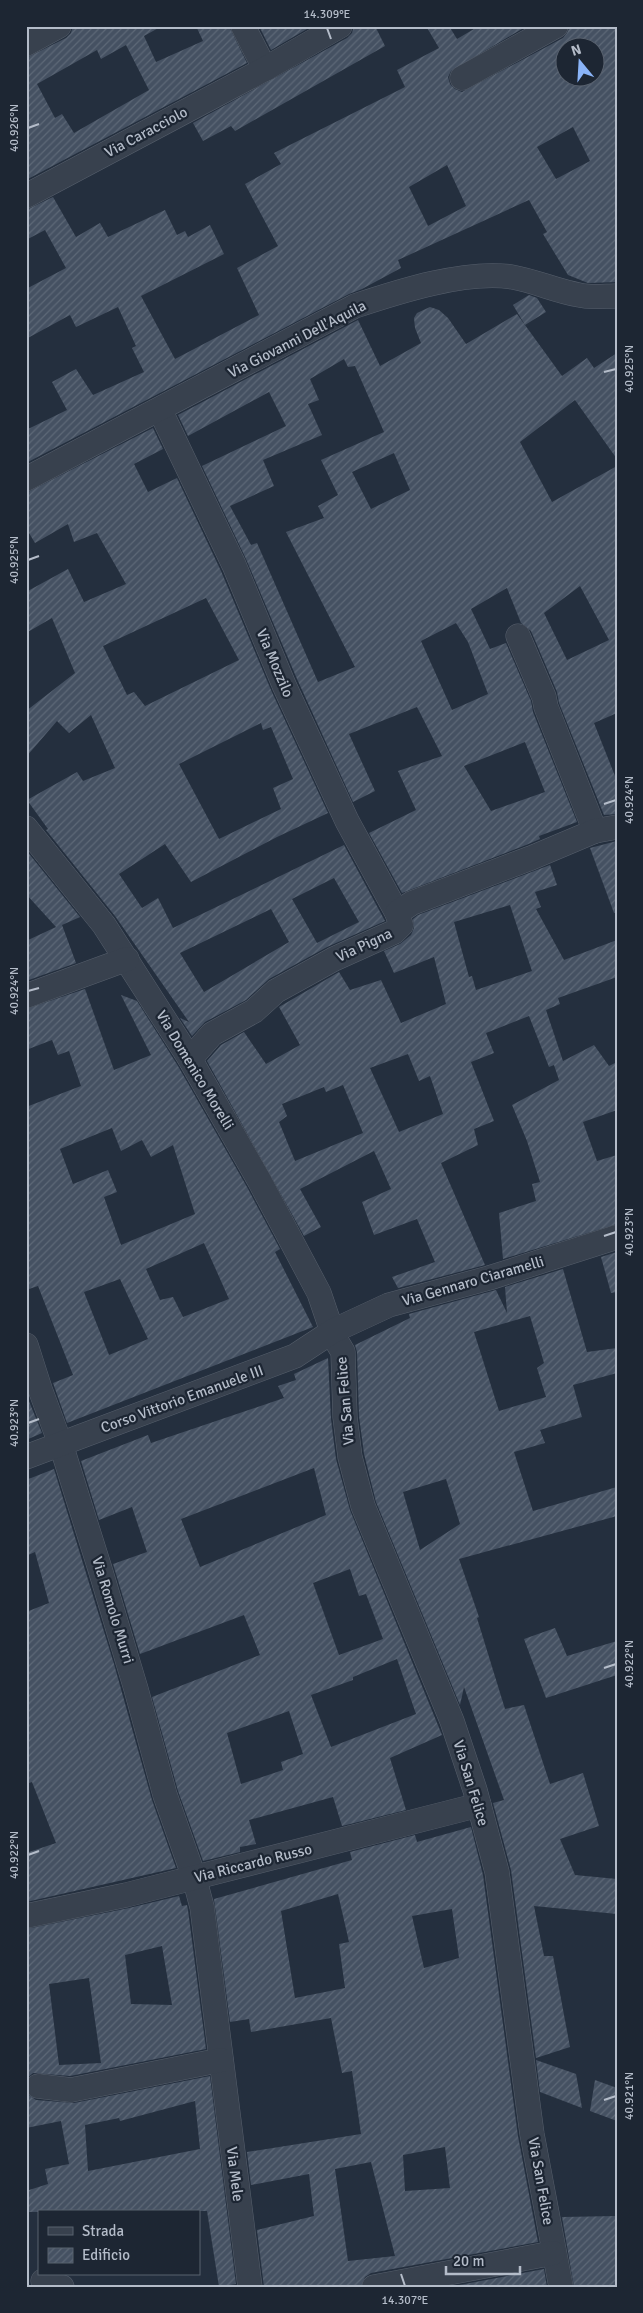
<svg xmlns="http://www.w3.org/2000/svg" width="643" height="2313" viewBox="0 0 643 2313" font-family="Signika,sans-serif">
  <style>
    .building { fill: url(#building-hatch); fill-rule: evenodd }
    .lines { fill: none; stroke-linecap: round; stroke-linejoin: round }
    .minor-casing { stroke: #565f6c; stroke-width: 25 }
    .minor { stroke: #38414e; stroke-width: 24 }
    .ticks { fill: none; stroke: #b4bcc9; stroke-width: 2 }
    .labels { text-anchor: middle; stroke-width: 4.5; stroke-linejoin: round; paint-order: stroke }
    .street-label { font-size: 15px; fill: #b4bcc9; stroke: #1d2633 }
    .neatline { fill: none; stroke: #b4bcc9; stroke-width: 2 }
    .ticks-label { font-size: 12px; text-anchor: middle; fill: #b4bcc9 }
  </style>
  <defs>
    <pattern id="building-hatch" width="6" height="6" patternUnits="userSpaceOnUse" patternTransform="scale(1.25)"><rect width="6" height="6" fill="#455162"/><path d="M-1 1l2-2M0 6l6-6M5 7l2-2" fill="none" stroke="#5d6877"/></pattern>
  </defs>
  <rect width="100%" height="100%" fill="#242f3e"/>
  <g class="building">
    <path d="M73,26H162L144,36L156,62L203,41L196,26H229L247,63L26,180V58L66,38L71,33ZM126,45L149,90L74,133L62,114L55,118L37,84L97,50L101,59Z"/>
    <path d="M259,26H312L271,50Z"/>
    <path d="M354,26H375L385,46L235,131L231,126L203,141L193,123L347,38L352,33Z"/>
    <path d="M426,26H449L457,39L479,26H527L451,71L448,77L450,84L455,89L462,92L563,38L567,33L570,26H617V282L588,283L568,275L543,234L547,232L529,200L398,260L401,268L362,289L349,294L26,463V430L67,410L52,382L76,369L93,395L144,372L132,348L136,346L118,307L76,327L70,315L26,339V289L66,268L45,230L26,240V210L53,197L76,237L100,223L108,237L165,210L177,235L185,231L188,237L210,225L224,254L141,296L175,359L259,315L237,268L278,246L245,184L281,164L274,153L405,87L397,70L439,48ZM566,48H596V78H566ZM573,127L590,161L556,179L537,147ZM447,165L466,206L428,226L409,187Z"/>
    <path d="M529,295L537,298L546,312L525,325L513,305Z"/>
    <path d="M430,307L439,310L448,318L466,344L517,314L562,376L587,358L594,368L617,353V459L575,400L520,442L552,502L617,466V713L594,723L617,781V814L604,815L559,703L557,692L531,631L521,623L507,588L471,609L490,649L506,643L531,701L533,712L577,822L539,836L540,839L526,845L402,893L369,833L416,810L398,771L442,756L417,707L349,734L375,791L353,802L297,679L246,559L202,466L286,426L269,392L188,436L178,415L358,320L380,366L421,343L415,328L414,318L417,313ZM344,359L348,367L355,366L384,432L321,460L338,495L318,506L324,518L286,532L355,667L318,682L257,543L251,545L230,506L274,486L263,460L322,435L308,404L319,400L310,379ZM394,453L410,490L371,509L352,472ZM580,586L609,640L567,660L544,613ZM456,623L468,642L488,694L452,710L421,641ZM525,742L545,792L491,811L464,766Z"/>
    <path d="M153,428L163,449L134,464L148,492L177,478L221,571L271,690L328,813L277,837L191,882L165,844L119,874L142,908L158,898L173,928L344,845L385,921L327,947L269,979L246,1000L205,1022L192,1036L180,1018L189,1022L115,916L46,830L48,829L27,800L77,772L83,781L115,768L91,715L69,733L57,721L26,757V711L75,673L52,618L26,633V592L68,569L84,602L126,584L97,533L74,542L68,524L35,543L26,528V493ZM206,598L239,660L145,706L134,692L127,695L103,646ZM261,723L263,730L271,727L293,779L273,788L281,809L219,839L179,764ZM334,878L359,922L317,943L292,899ZM271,909L289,942L204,992L180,953Z"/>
    <path d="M617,841V913H614L590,848Z"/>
    <path d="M26,850L80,917L62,925L76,963L26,981V941L56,927L26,894Z"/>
    <path d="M550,865L557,885L535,892L541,907L536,909L564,960L617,940V977L558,998L560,1004L546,1010L563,1061L594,1045L609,1066L617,1062V1110L583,1122L597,1161L617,1155V1224L503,1259L499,1213L536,1201L532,1184L540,1182L527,1141L512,1105L559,1080L554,1065L549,1067L529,1016L486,1033L494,1053L471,1062L494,1121L474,1129L478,1145L441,1163L485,1265L398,1288L392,1277L435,1262L417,1219L374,1235L362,1202L391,1189L374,1151L300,1189L321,1227L304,1236L207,1061L221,1045L244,1032L266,1064L300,1045L279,1007L339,972L350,990L381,980L401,1023L446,1004L434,957L394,973L384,951L400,944L411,935L414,928L413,919L418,915ZM510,905L532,971L476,990L472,976L469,977L454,922ZM408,1054L419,1081L430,1076L443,1114L399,1132L370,1068ZM343,1085L363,1133L295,1161L279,1122L287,1116L282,1104L324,1087L326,1092Z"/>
    <path d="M85,989L114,1070L151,1055L121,995L137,1001L178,1066L247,1187L280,1249L275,1252L313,1327L67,1423L53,1383L73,1375L38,1286L26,1290V1107L81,1086L69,1051L58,1055L52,1040L26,1050V1009ZM112,1128L121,1151L142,1140L151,1157L173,1145L195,1214L121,1245L104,1197L117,1192L108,1170L73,1184L60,1149ZM204,1243L229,1299L183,1317L173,1297L160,1300L146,1269ZM120,1279L148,1339L109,1355L84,1292Z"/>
    <path d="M617,1252V1292L611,1293L601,1257Z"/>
    <path d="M563,1269L587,1352L617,1348V1373L573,1385L582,1417L540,1430L545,1443L514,1452L533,1511L617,1487V1516L459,1559L479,1617L477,1618L505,1709L524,1705L550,1784L583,1773L599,1826L560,1839L575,1875L617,1879V1914L534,1906L544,1956H553L570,2047L536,2058L511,1870L493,1803L504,1800L464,1687L460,1705L376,1502L364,1454L359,1416L357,1352L355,1345L410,1318L409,1314L496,1290L507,1313L505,1287ZM530,1316L544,1363L537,1368L546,1397L499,1411L474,1332ZM446,1479L460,1524L420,1550L403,1492Z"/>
    <path d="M328,1358L331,1419L336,1459L350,1510L442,1735L390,1758L406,1810L342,1826L333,1797L249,1820L256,1844L240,1847V1852L203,1861L178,1791L152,1697L260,1655L244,1615L140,1654L113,1564L147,1552L132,1507L99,1520L81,1461L148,1435L151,1443L284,1398L278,1386L296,1380L294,1374ZM314,1468L326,1515L200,1567L181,1519ZM350,1569L359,1596L366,1594L383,1639L339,1655L313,1583ZM397,1659L416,1714L331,1747L311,1695L353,1680V1677ZM289,1711L303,1754L281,1762L283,1770L241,1784L227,1733Z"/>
    <path d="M26,1394L42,1433L26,1440Z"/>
    <path d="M54,1469L114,1664L152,1800L176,1868L26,1902V1853L56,1843L32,1782L26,1784V1612L49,1603L35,1552L26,1556V1480Z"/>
    <path d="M555,1628L567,1656L617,1641V1675L546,1698L524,1639Z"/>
    <path d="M471,1827L483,1875L518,2136L538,2242L371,2273L365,2277L361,2287H264L257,2230L314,2216L309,2174L251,2185L247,2152L361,2134L352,2071L342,2073L331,2018L251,2032L249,2019L230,2022L214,1899L352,1860L350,1852L415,1835L417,1842ZM338,1894L349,1942L339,1944L345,1988L295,1998L281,1911ZM452,1909L459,1958L424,1968L412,1916ZM445,2147L450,2188L405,2191L403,2155ZM371,2162L395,2256L348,2261L335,2169Z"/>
    <path d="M179,1896L182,1906L187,1905L188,1910L206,2049L70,2076L33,2073L26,2079V1929L129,1908ZM162,1946L172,2005L131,2004L125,1955ZM89,1978L101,2063L59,2065L49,1984Z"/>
    <path d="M536,2060L576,2074L582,2108L540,2092Z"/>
    <path d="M210,2076L236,2284L219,2287L207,2211L26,2212V2191L48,2184L45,2169L69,2164L61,2121L26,2128V2093L36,2100L74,2103ZM195,2101L200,2149L88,2171L85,2125L119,2118L120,2121Z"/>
    <path d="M595,2080L617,2088V2121L590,2111Z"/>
    <path d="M617,2216V2287H574L562,2217Z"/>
    <path d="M544,2269L547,2287H449Z"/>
  </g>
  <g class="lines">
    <defs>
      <g id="minor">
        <path d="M243,26L265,69"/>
        <path d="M26,44L59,26"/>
        <path d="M462,78L556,26"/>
        <path d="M26,196L265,69L340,26"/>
        <path d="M160,410L234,565L284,685L347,821L397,913"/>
        <path d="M26,479L355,306C400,291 466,270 512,277C535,281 556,291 579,295C590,298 605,296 617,296"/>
        <path d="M518,636L544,697L546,707L595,831"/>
        <path d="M26,828L104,925L190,1059L259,1180L319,1293L334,1337L343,1352L345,1417L350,1457L363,1506L452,1721L475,1790L497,1872L532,2134L561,2287"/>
        <path d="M26,996L127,959"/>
        <path d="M190,1059L212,1034L254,1011L276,991L334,959L394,932L401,925L397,913L412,903L531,858L595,831L617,827"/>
        <path d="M26,1345L40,1389L63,1451L100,1569L136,1689L165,1795L194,1877L202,1907L250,2287"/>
        <path d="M26,1457L295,1356L333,1331L389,1305L489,1278L617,1237"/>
        <path d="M26,1916L126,1895L479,1805"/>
        <path d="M38,2086L71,2090L221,2060"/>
        <path d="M43,2281L62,2287"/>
        <path d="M374,2287L553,2253"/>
      </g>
    </defs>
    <use href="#minor" class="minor-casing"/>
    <use href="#minor" class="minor"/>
  </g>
  <path class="ticks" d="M327,28L331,39M28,128L39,124M604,372L616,369M28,560L39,556M604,804L616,800M28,991L39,988M604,1236L616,1232M28,1423L39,1419M604,1668L616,1664M28,1855L39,1851M604,2100L616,2096M401,2274L405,2286"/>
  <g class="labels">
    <g class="street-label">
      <text transform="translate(146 132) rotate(-28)" y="5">Via Caracciolo</text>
      <text transform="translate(297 339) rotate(-27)" y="5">Via Giovanni Dell'Aquila</text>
      <text transform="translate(275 663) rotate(67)" y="5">Via Mozzilo</text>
      <text transform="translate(364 945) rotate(-25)" y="5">Via Pigna</text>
      <text transform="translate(195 1070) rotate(59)" y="5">Via Domenico Morelli</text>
      <text transform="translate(473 1281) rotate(-16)" y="5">Via Gennaro Ciaramelli</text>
      <text transform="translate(182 1399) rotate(-20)" y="5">Corso Vittorio Emanuele III</text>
      <text transform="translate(345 1401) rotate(-95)" y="5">Via San Felice</text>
      <text transform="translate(113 1610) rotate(73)" y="5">Via Romolo Murri</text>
      <text transform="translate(471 1783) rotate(73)" y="5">Via San Felice</text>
      <text transform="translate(253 1863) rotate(-14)" y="5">Via Riccardo Russo</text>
      <text transform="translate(235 2174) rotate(83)" y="5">Via Mele</text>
      <text transform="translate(541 2181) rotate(80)" y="5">Via San Felice</text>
    </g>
  </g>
  <rect width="643" height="2313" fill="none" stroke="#1d2633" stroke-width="55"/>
  <rect x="38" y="2210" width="162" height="65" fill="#1d2633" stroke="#59626f"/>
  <rect x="48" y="2227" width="25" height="8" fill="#38414e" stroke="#59626f"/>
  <text x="82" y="2236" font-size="15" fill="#b4bcc9">Strada</text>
  <rect x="48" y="2248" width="25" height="15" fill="url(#building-hatch)" stroke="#59626f"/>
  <text x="82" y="2260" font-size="15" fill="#b4bcc9">Edificio</text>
  <g transform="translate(580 62) rotate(342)"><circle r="24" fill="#1d2633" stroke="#59626f"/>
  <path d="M0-4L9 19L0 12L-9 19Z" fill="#8ab4f8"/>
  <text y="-8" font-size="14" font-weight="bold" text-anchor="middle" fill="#b4bcc9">N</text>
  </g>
  <path d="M446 2266v8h74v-8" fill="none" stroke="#b4bcc9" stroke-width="2.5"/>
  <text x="453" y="2266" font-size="15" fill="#b4bcc9" stroke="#1d2633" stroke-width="4" paint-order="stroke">20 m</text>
  <rect x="28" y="28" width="588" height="2258" class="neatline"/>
  <g class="ticks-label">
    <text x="327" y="18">14.309°E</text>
    <text transform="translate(14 128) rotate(-90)" y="4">40.926°N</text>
    <text transform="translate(629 369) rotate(-90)" y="4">40.925°N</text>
    <text transform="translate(14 560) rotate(-90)" y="4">40.925°N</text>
    <text transform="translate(629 800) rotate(-90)" y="4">40.924°N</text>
    <text transform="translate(14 991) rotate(-90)" y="4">40.924°N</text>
    <text transform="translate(629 1232) rotate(-90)" y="4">40.923°N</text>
    <text transform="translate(14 1423) rotate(-90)" y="4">40.923°N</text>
    <text transform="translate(629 1664) rotate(-90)" y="4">40.922°N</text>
    <text transform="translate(14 1855) rotate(-90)" y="4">40.922°N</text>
    <text transform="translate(629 2096) rotate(-90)" y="4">40.921°N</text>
    <text x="405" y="2304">14.307°E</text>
  </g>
</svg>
